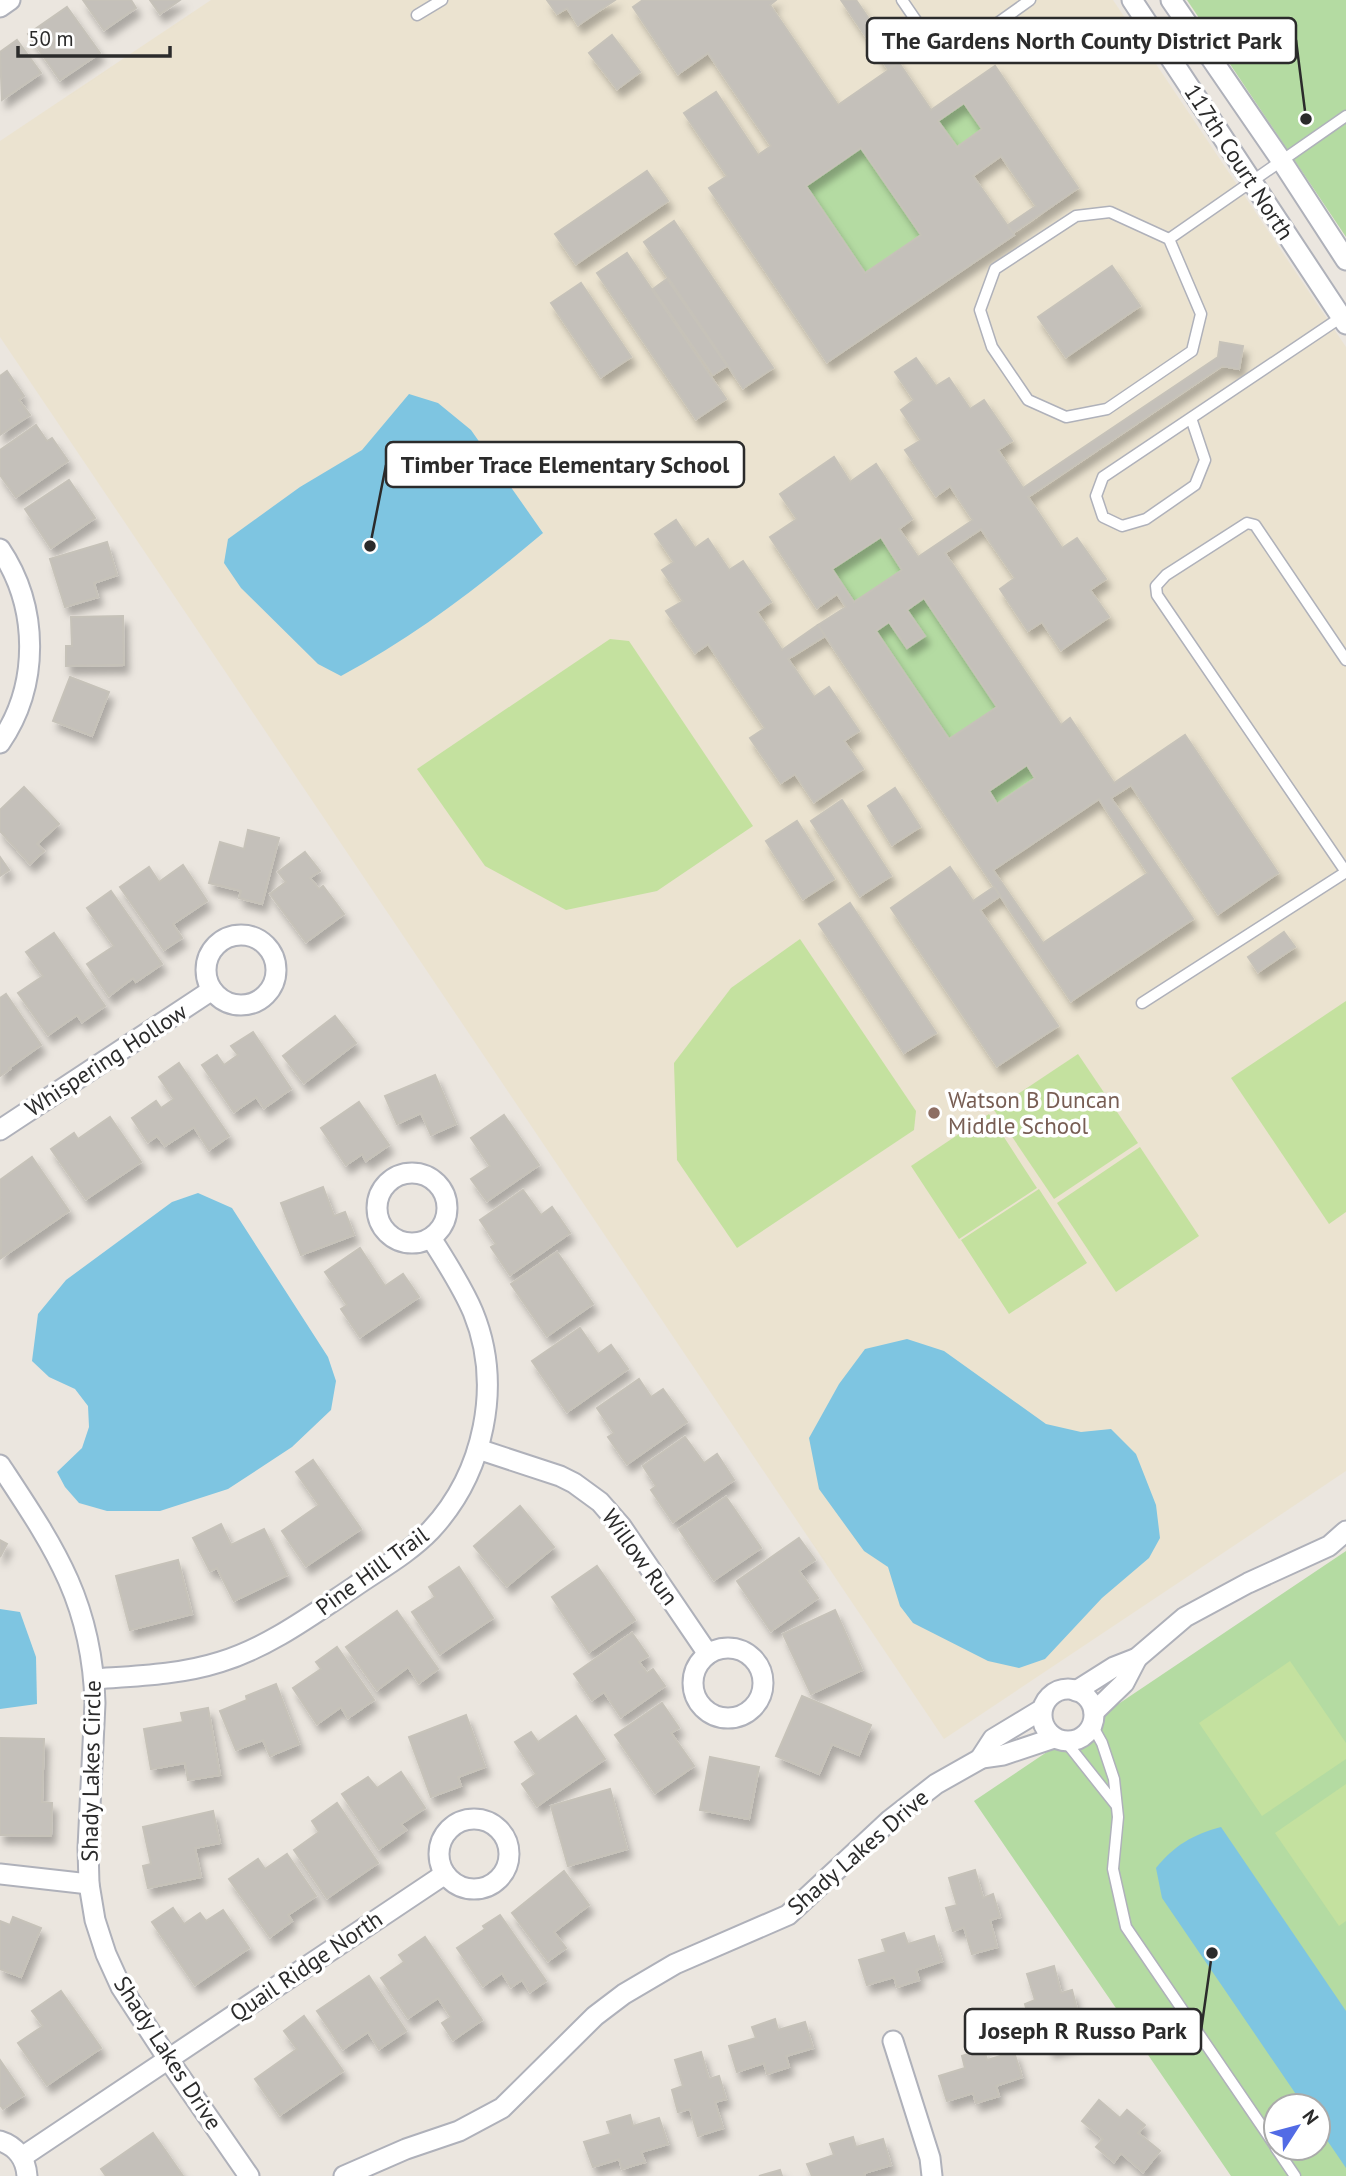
<svg xmlns="http://www.w3.org/2000/svg" width="1346" height="2176" viewBox="0 0 1346 2176" font-family="'PT Sans',sans-serif">
  <style>
    .education { fill: #ebe3d0 }
    .green { fill: #b4dba2; fill-rule: evenodd }
    .pitch { fill: #c4e19f }
    .water { fill: #7ec5e1 }
    .building { fill: #c4c0ba; stroke: #c6c2b9; stroke-width: 2; fill-rule: evenodd; filter: url(#shadow) }
    .lines { fill: none; stroke-linecap: round; stroke-linejoin: round }
    .lane-casing { stroke: #afb1ba; stroke-width: 13 }
    .street-casing { stroke: #afb1ba; stroke-width: 23 }
    .lane { stroke: #fff; stroke-width: 10 }
    .street { stroke: #fff; stroke-width: 19 }
    .education-dot { fill: #8d6e63; stroke: #fff; stroke-width: 2.5 }
    .labels { text-anchor: middle; stroke-width: 7; stroke-linejoin: round; paint-order: stroke }
    .street-label { font-size: 23px; fill: #2b2b2b; stroke: #fff }
    .education-label { font-size: 23px; fill: #785e54; stroke: #fff; text-anchor: start }
    .leader { fill: none; stroke: #2b2b2b; stroke-width: 2.5 }
    .callout-dot { fill: #2b2b2b; stroke: #fff; stroke-width: 2.5 }
    .callout { fill: #fff; stroke: #2b2b2b; stroke-width: 2.5 }
    .callout-label { font-size: 24px; text-anchor: middle; font-weight: bold; fill: #2b2b2b }
  </style>
  <defs>
    <filter id="shadow"><feDropShadow dx="4.5" dy="8" stdDeviation="3.5" flood-color="#0004"/></filter>
  </defs>
  <rect width="100%" height="100%" fill="#ebe6df"/>
  <path class="education" d="M211,0H1113L1346,347V1471L944,1739L0,337V141Z"/>
  <g class="green">
    <path d="M1187,0H1346V237Z"/>
    <path d="M964,103L982,129L957,147L938,121Z"/>
    <path d="M861,148L921,235L865,273L806,186Z"/>
    <path d="M881,537L902,570L854,602L832,569Z"/>
    <path d="M924,598L997,707L949,739L876,631L889,622L908,648L924,636L907,610Z"/>
    <path d="M1027,765L1035,778L997,804L989,791Z"/>
    <path d="M1346,1551V2176H1231L974,1801ZM1276,2106H1318V2148H1276Z"/>
  </g>
  <g class="pitch">
    <path d="M610,639L629,641L753,826L657,891L566,910L485,866L417,769Z"/>
    <path d="M800,939L916,1111L914,1130L737,1248L677,1160L674,1063L731,988Z"/>
    <path d="M1346,1001V1212L1329,1224L1231,1078Z"/>
    <path d="M1078,1054L1138,1143L1054,1199L994,1110Z"/>
    <path d="M989,1114L1037,1188L959,1239L911,1166Z"/>
    <path d="M1140,1147L1199,1236L1116,1292L1057,1203Z"/>
    <path d="M1039,1189L1087,1263L1009,1314L961,1240Z"/>
    <path d="M1290,1661L1346,1743V1759L1262,1816L1199,1723Z"/>
    <path d="M1346,1784V1921L1339,1926L1275,1833Z"/>
  </g>
  <g class="water">
    <path d="M409,394L438,403L471,430L543,533C480,586 414,637 341,676L318,664L241,588L224,563L228,539L300,487L362,450Z"/>
    <path d="M198,1193L232,1208L328,1357L336,1381L331,1410L292,1447L228,1489L160,1511H107L79,1503L65,1487L57,1472L82,1448L89,1427L88,1406L75,1389L49,1377L32,1361L38,1314L66,1280L172,1202Z"/>
    <path d="M907,1339L944,1351L1046,1424L1081,1432L1111,1429L1136,1454L1156,1505L1160,1538L1149,1558L1102,1598L1045,1659L1019,1668L988,1661L913,1623L900,1606L888,1567L864,1551L819,1489L809,1438L839,1384L865,1349Z"/>
    <path d="M0,1609L20,1612L36,1657L37,1704L0,1709Z"/>
    <path d="M1221,1827L1346,2011V2168L1318,2127V2106H1304L1162,1898L1156,1868C1175,1845 1192,1835 1221,1827Z"/>
  </g>
  <g class="building">
    <path d="M83,0H131L136,8L104,30Z"/>
    <path d="M150,0H180L160,14Z"/>
    <path d="M547,0H615L578,25L567,8L557,14Z"/>
    <path d="M643,0H776L770,5L838,105L899,63L931,110L995,66L1078,188L1013,233L1008,225L1036,206L1001,156L973,176L1014,235L827,362L709,188L727,176L684,113L716,92L758,155L771,146L708,53L678,74L633,7ZM964,103L982,129L957,147L938,121ZM861,148L921,235L865,273L806,186Z"/>
    <path d="M841,0H856L899,63L888,69Z"/>
    <path d="M67,7L100,53L60,80L28,34Z"/>
    <path d="M612,35L640,72L617,89L589,53Z"/>
    <path d="M17,40L41,73L2,100L0,52Z"/>
    <path d="M647,171L668,201L576,264L555,234Z"/>
    <path d="M674,221L773,368L743,388L644,242Z"/>
    <path d="M627,253L726,399L696,419L597,273Z"/>
    <path d="M1112,266L1140,306L1066,357L1038,317Z"/>
    <path d="M667,279L727,366L713,375L653,289Z"/>
    <path d="M581,283L631,357L601,377L551,303Z"/>
    <path d="M1220,342L1243,346L1239,369L1222,366L1028,497L1062,548L1077,538L1106,579L1090,590L1109,617L1061,650L1042,622L1028,631L1000,589L1015,578L981,529L945,553L1061,725L1070,718L1114,783L1185,735L1278,873L1218,914L1131,785L1111,798L1193,919L1071,1001L818,625L846,607L837,594L817,608L770,537L797,519L780,494L834,457L850,482L876,464L912,519L899,529L918,557L973,520L950,486L936,496L905,450L921,440L901,410L914,400L895,372L916,358L936,386L949,378L970,409L984,400L1012,441L998,450L1023,488L1218,357ZM881,537L902,570L854,602L832,569ZM924,598L997,707L949,739L876,631L889,622L907,648L925,636L907,610ZM1027,765L1035,778L997,804L989,791ZM1099,799L1148,873L1043,943L993,870Z"/>
    <path d="M7,371L24,396L19,400L30,415L0,435V376Z"/>
    <path d="M36,425L47,441L52,438L68,461L16,497L0,475V450Z"/>
    <path d="M69,480L95,518L51,548L25,509Z"/>
    <path d="M676,520L695,548L708,539L729,570L743,561L771,602L757,612L782,650L818,625L825,636L788,659L814,697L829,687L859,731L844,741L863,769L814,802L795,774L781,783L750,738L765,728L708,644L695,653L666,611L683,601L662,570L674,562L655,534Z"/>
    <path d="M107,542L117,575L94,583L98,597L65,607L50,559Z"/>
    <path d="M123,616L124,665L66,666V646H72L71,617Z"/>
    <path d="M70,677L109,692L92,736L53,721Z"/>
    <path d="M24,787L59,824L37,844L44,851L30,864L0,831V810Z"/>
    <path d="M895,788L920,827L892,845L868,806Z"/>
    <path d="M842,800L891,876L860,896L811,821Z"/>
    <path d="M797,821L834,879L803,899L766,841Z"/>
    <path d="M248,830L279,838L262,904L239,898L241,891L209,883L220,842L244,849Z"/>
    <path d="M305,852L320,871L310,878L319,889L323,886L344,914L306,942L270,894L286,882L278,872Z"/>
    <path d="M0,857L9,870L0,876Z"/>
    <path d="M183,865L207,901L173,924L182,938L164,950L120,887L149,867L159,882Z"/>
    <path d="M950,867L973,901L994,887L1000,896L980,910L1058,1026L997,1066L891,908Z"/>
    <path d="M111,891L162,964L136,982L133,978L109,996L87,964L114,946L87,908Z"/>
    <path d="M850,903L936,1033L904,1053L819,924Z"/>
    <path d="M1284,932L1295,947L1258,972L1248,957Z"/>
    <path d="M54,933L105,1006L82,1022L77,1015L48,1035L18,993L43,976L26,952Z"/>
    <path d="M6,994L41,1045L9,1068L10,1069L0,1076V998Z"/>
    <path d="M335,1016L356,1043L304,1083L283,1056Z"/>
    <path d="M253,1032L291,1089L264,1108L256,1097L234,1112L202,1065L217,1055L224,1065L238,1055L231,1046Z"/>
    <path d="M179,1063L229,1136L209,1150L194,1127L165,1146L157,1136L148,1142L132,1118L156,1101L161,1108L174,1099L159,1077Z"/>
    <path d="M435,1075L456,1124L431,1135L421,1113L397,1124L385,1096Z"/>
    <path d="M359,1102L389,1145L366,1161L362,1154L346,1165L321,1128Z"/>
    <path d="M504,1115L539,1165L487,1201L471,1179L490,1166L471,1138Z"/>
    <path d="M110,1117L141,1162L86,1199L51,1149L74,1133L78,1139Z"/>
    <path d="M32,1157L69,1211L1,1258L0,1180Z"/>
    <path d="M323,1187L334,1216L345,1212L354,1235L301,1255L281,1203Z"/>
    <path d="M523,1190L541,1215L552,1207L570,1233L510,1275L491,1247L496,1244L480,1220Z"/>
    <path d="M360,1248L385,1286L403,1274L419,1297L360,1337L341,1309L347,1305L325,1272Z"/>
    <path d="M557,1252L593,1304L547,1336L511,1284Z"/>
    <path d="M580,1328L598,1354L611,1345L628,1369L567,1412L532,1361Z"/>
    <path d="M639,1379L651,1397L663,1389L687,1422L627,1464L608,1437L614,1433L597,1408Z"/>
    <path d="M685,1437L704,1463L717,1454L734,1480L673,1522L651,1490L656,1486L643,1466Z"/>
    <path d="M313,1460L361,1529L306,1566L282,1531L319,1505L296,1472Z"/>
    <path d="M726,1497L761,1548L714,1580L679,1529Z"/>
    <path d="M520,1506L554,1547L507,1586L474,1546Z"/>
    <path d="M221,1524L231,1545L264,1529L287,1575L234,1601L217,1568L210,1571L193,1538Z"/>
    <path d="M799,1538L815,1560L799,1571L818,1598L771,1631L737,1581Z"/>
    <path d="M0,1540L7,1544L0,1557Z"/>
    <path d="M178,1560L192,1614L130,1630L116,1576Z"/>
    <path d="M597,1566L635,1620L589,1652L552,1597Z"/>
    <path d="M459,1567L493,1618L440,1654L412,1612L435,1597L429,1587Z"/>
    <path d="M835,1610L862,1670L811,1694L783,1634Z"/>
    <path d="M397,1611L438,1669L419,1683L408,1667L377,1690L346,1647Z"/>
    <path d="M632,1633L648,1656L639,1662L647,1673L653,1669L665,1686L621,1717L604,1692L592,1700L574,1674Z"/>
    <path d="M337,1647L374,1700L348,1718L341,1707L317,1724L293,1688L321,1669L316,1662Z"/>
    <path d="M276,1684L299,1744L270,1756L263,1740L236,1750L220,1711L247,1700L246,1696Z"/>
    <path d="M802,1696L871,1725L859,1755L832,1744L819,1774L776,1756Z"/>
    <path d="M662,1703L679,1728L671,1733L694,1766L655,1793L615,1735Z"/>
    <path d="M208,1708L220,1775L188,1780L185,1763L151,1769L144,1729L183,1722L181,1713Z"/>
    <path d="M466,1715L485,1767L458,1777L461,1786L431,1797L409,1737Z"/>
    <path d="M576,1716L605,1759L537,1806L522,1784L536,1774L515,1742L531,1732L538,1742Z"/>
    <path d="M0,1738L44,1739L42,1802L52,1803L51,1836L0,1835Z"/>
    <path d="M710,1757L759,1767L749,1819L700,1810Z"/>
    <path d="M401,1772L425,1808L401,1824L406,1830L379,1849L342,1794L368,1777L377,1788Z"/>
    <path d="M610,1789L627,1849L568,1866L551,1806Z"/>
    <path d="M337,1803L378,1863L327,1898L294,1850L319,1832L312,1821Z"/>
    <path d="M213,1811L220,1843L195,1848L201,1877L148,1888L143,1866L151,1864L143,1827Z"/>
    <path d="M287,1854L316,1896L288,1915L292,1921L270,1937L229,1879L258,1859L265,1869Z"/>
    <path d="M975,1870L983,1898L993,1894L1000,1917L990,1920L997,1947L972,1954L964,1927L953,1931L946,1908L957,1905L949,1878Z"/>
    <path d="M564,1871L589,1905L554,1932L566,1948L548,1961L512,1913Z"/>
    <path d="M173,1908L184,1924L200,1913L206,1921L223,1910L249,1948L195,1985L152,1922Z"/>
    <path d="M500,1915L546,1981L530,1992L522,1980L511,1987L502,1973L483,1986L457,1948L485,1929L483,1926Z"/>
    <path d="M13,1917L41,1928L21,1977L0,1969V1921L10,1925Z"/>
    <path d="M904,1933L908,1944L934,1936L942,1961L916,1970L919,1980L897,1987L894,1977L867,1985L859,1960L886,1952L882,1940Z"/>
    <path d="M425,1937L482,2020L453,2040L442,2023L451,2017L438,1998L408,2018L381,1978L404,1962L399,1955Z"/>
    <path d="M1054,1966L1061,1993L1072,1990L1078,2013L1068,2016L1076,2042L1050,2050L1042,2023L1031,2026L1025,2004L1035,2000L1027,1974Z"/>
    <path d="M369,1976L406,2031L379,2049L368,2032L343,2049L317,2011Z"/>
    <path d="M61,1991L101,2048L47,2085L18,2043L43,2026L32,2011Z"/>
    <path d="M304,2016L343,2071L280,2115L255,2079L297,2049L284,2031Z"/>
    <path d="M775,2019L778,2030L805,2022L813,2048L786,2056L789,2067L767,2074L764,2063L737,2072L729,2046L756,2038L752,2027Z"/>
    <path d="M984,2049L987,2060L1014,2052L1022,2077L996,2086L999,2096L976,2103L973,2093L947,2101L939,2076L965,2068L962,2056Z"/>
    <path d="M701,2052L709,2079L719,2076L726,2099L715,2102L723,2128L698,2136L690,2109L678,2112L672,2090L683,2086L675,2060Z"/>
    <path d="M0,2060L24,2095L3,2109L0,2105Z"/>
    <path d="M1099,2100L1120,2118L1127,2110L1145,2125L1138,2133L1160,2151L1143,2172L1121,2153L1114,2162L1096,2147L1103,2139L1082,2121Z"/>
    <path d="M630,2115L633,2126L659,2118L668,2144L641,2152L645,2162L622,2169L619,2159L593,2167L584,2142L611,2134L607,2122Z"/>
    <path d="M153,2133L183,2176H106L101,2169Z"/>
    <path d="M853,2137L856,2147L883,2139L891,2165L864,2173L865,2176H812L807,2164L834,2155L830,2144Z"/>
    <path d="M780,2170L782,2176H759Z"/>
  </g>
  <g class="lines">
    <defs>
      <g id="lane">
        <path d="M902,0L928,38L944,46L968,44L1030,0"/>
        <path d="M417,15L442,0"/>
        <path d="M1110,212L1169,239L1201,314L1192,351L1107,409L1066,417L1028,400L992,347L980,310L995,269L1076,216Z"/>
        <path d="M1169,239L1346,116"/>
        <path d="M1191,418L1205,460L1195,485L1146,519L1122,526L1103,517L1096,496L1103,477L1343,316"/>
        <path d="M1142,1003L1346,872L1157,595L1156,586L1166,575L1247,523L1255,525L1346,660"/>
        <path d="M1092,1725L1102,1743L1114,1779L1118,1817L1113,1869L1126,1927L1276,2147"/>
        <path d="M1066,1742L1116,1805"/>
        <path d="M1276,2148L1295,2176"/>
      </g>
      <g id="street">
        <path d="M1132,0L1346,324"/>
        <path d="M1171,0L1281,160L1346,260"/>
        <path d="M0,7L10,0"/>
        <path d="M0,549C39,607 40,685 0,743"/>
        <circle cx="241" cy="970" r="35"/>
        <path d="M0,1130L212,990"/>
        <circle cx="412" cy="1208" r="35"/>
        <path d="M478,1449L560,1476L574,1483L600,1502L621,1526L708,1654"/>
        <path d="M0,1465C54,1547 92,1601 95,1703L88,1848L89,1884L95,1920L106,1954L121,1987L168,2059L249,2176"/>
        <circle cx="728" cy="1683" r="35"/>
        <path d="M94,1679C136,1676 179,1675 220,1662C269,1647 312,1615 354,1587C380,1569 409,1553 431,1530C484,1473 503,1385 473,1312C462,1286 446,1262 431,1238"/>
        <circle cx="1068" cy="1715" r="26"/>
        <path d="M1076,1691L1114,1667L1137,1658L1185,1617L1248,1583L1329,1546L1346,1531"/>
        <path d="M1094,1712L1124,1683L1137,1658"/>
        <path d="M980,1759L993,1739L1041,1710"/>
        <circle cx="474" cy="1854" r="35"/>
        <path d="M0,1874L89,1884"/>
        <path d="M893,2041L930,2158L932,2176"/>
        <path d="M0,2141C16,2146 26,2159 27,2176"/>
        <path d="M22,2157L445,1874"/>
        <path d="M344,2176L406,2149L459,2131L502,2108L595,2016L624,1994L675,1964L788,1915L890,1820L936,1784L982,1758L1003,1755L1054,1738"/>
      </g>
    </defs>
    <use href="#lane" class="lane-casing"/>
    <use href="#street" class="street-casing"/>
    <use href="#lane" class="lane"/>
    <use href="#street" class="street"/>
  </g>
  <circle class="education-dot" cx="934" cy="1113" r="7"/>
  <g class="labels">
    <g class="street-label">
      <text transform="translate(1239 162) rotate(57)" y="8">117th Court North</text>
      <text transform="translate(106 1060) rotate(-33)" y="8">Whispering Hollow</text>
      <text transform="translate(640 1557) rotate(54)" y="8">Willow Run</text>
      <text transform="translate(372 1571) rotate(-36)" y="8">Pine Hill Trail</text>
      <text transform="translate(91 1771) rotate(-89)" y="8">Shady Lakes Circle</text>
      <text transform="translate(858 1852) rotate(-41)" y="8">Shady Lakes Drive</text>
      <text transform="translate(306 1966) rotate(-34)" y="8">Quail Ridge North</text>
      <text transform="translate(168 2053) rotate(57)" y="8">Shady Lakes Drive</text>
    </g>
    <g class="education-label">
      <text x="948" y="1108">Watson B Duncan<tspan x="948" dy="26">Middle School</tspan></text>
    </g>
  </g>
  <path class="leader" d="M1306 119L1296 40M370 546L386 465M1212 1953L1201 2031"/>
  <g class="callout-dot">
    <circle cx="1306" cy="119" r="7"/>
    <circle cx="370" cy="546" r="7"/>
    <circle cx="1212" cy="1953" r="7"/>
  </g>
  <g class="callout">
    <rect x="867" y="18" width="429" height="45" rx="7"/>
    <rect x="386" y="442" width="358" height="45" rx="7"/>
    <rect x="965" y="2009" width="236" height="45" rx="7"/>
  </g>
  <g class="callout-label">
    <text x="1082" y="49">The Gardens North County District Park</text>
    <text x="565" y="473">Timber Trace Elementary School</text>
    <text x="1083" y="2039">Joseph R Russo Park</text>
  </g>
  <g transform="translate(1297 2127) rotate(54)"><circle r="33" fill="#ffffff" stroke="#aaaaaa" stroke-width="2"/>
  <path d="M0-5L12 26L0 18L-12 26Z" fill="#526be5"/>
  <text y="-10" font-size="19" font-weight="bold" text-anchor="middle" fill="#2b2b2b">N</text>
  </g>
  <path d="M18 46v10h152v-10" fill="none" stroke="#2b2b2b" stroke-width="3.5"/>
  <text x="28" y="46" font-size="21" fill="#2b2b2b" stroke="#ffffff" stroke-width="5" paint-order="stroke">50 m</text>
</svg>
